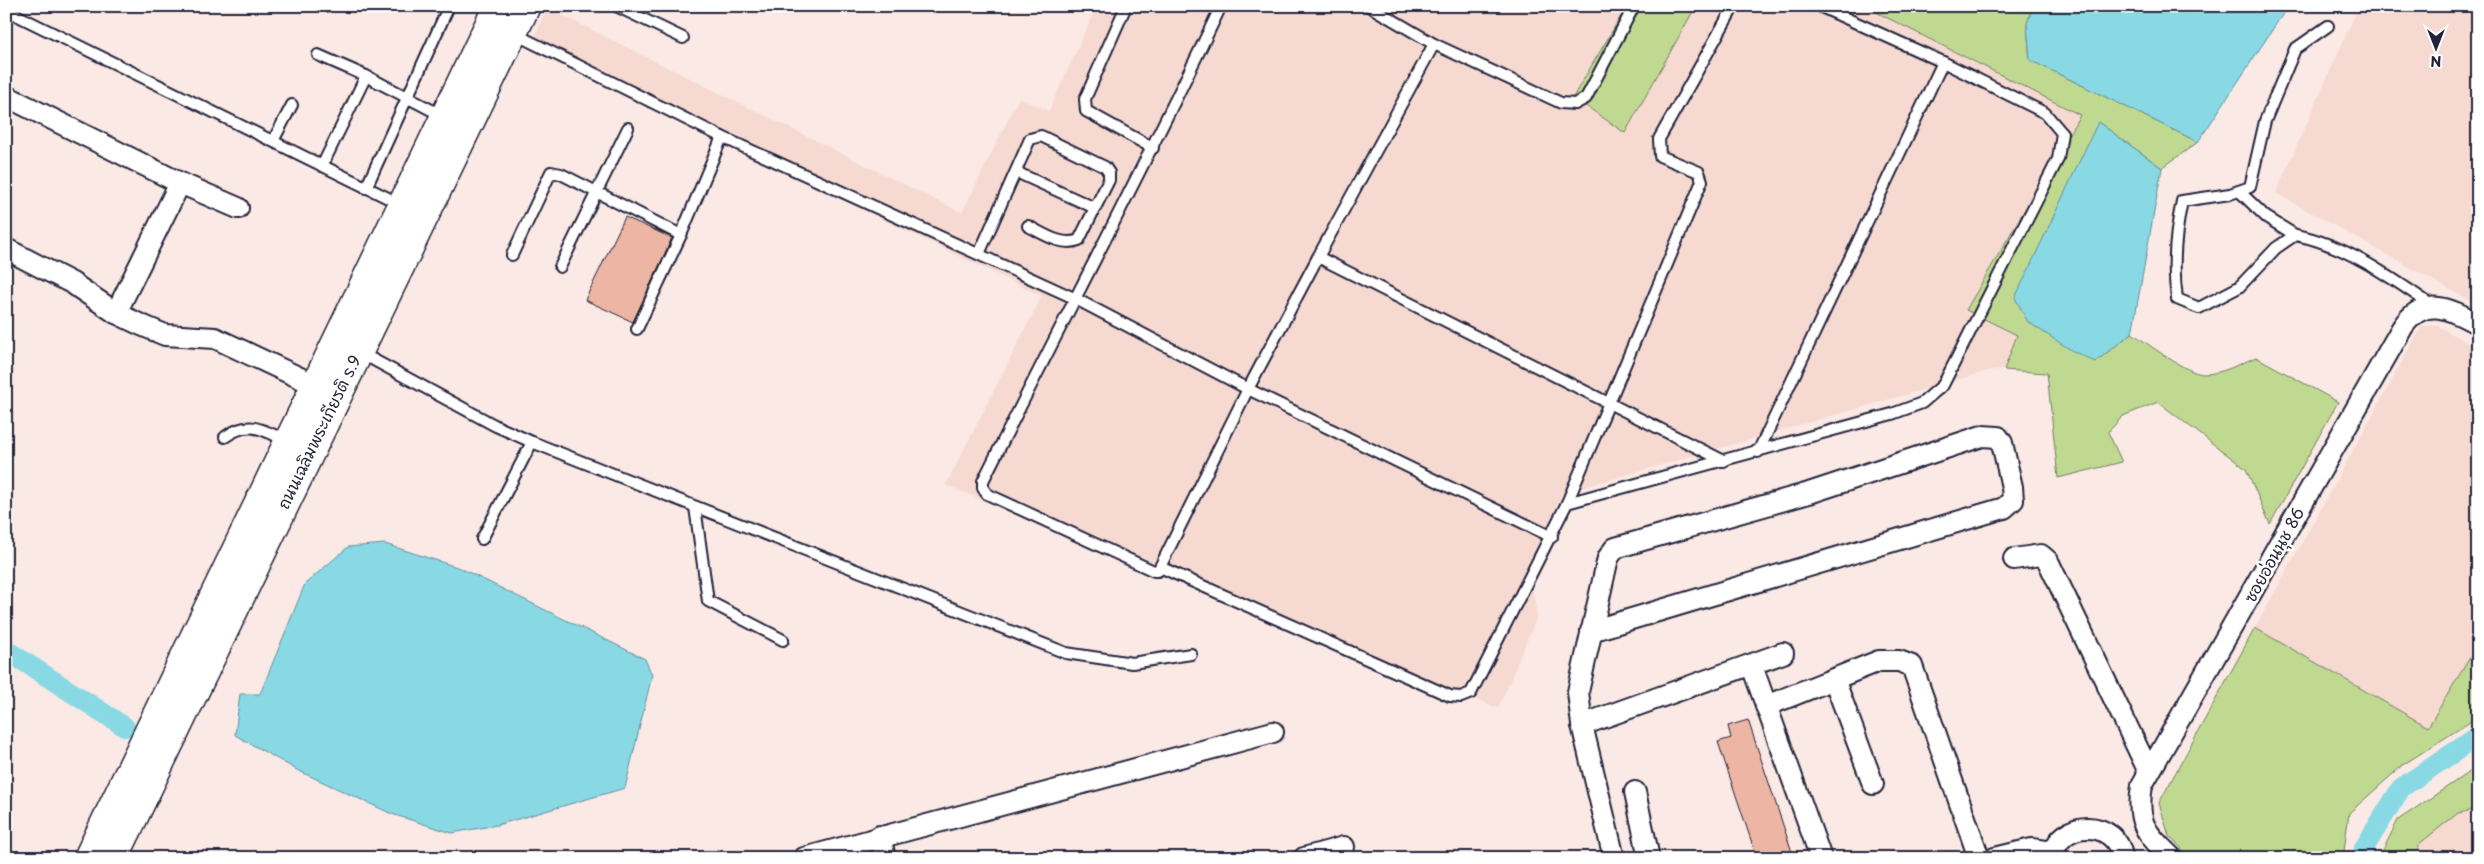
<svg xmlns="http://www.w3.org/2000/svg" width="2484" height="864" viewBox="0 0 2484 864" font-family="'Playpen Sans','Playpen Sans Thai',sans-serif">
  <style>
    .built { fill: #f6d9d1 }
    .green { fill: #c0d990; stroke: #717e66 }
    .water { fill: #89d9e4; stroke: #6090a0 }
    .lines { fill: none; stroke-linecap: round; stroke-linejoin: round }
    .canal { stroke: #89d9e4; stroke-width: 20 }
    .building { fill: #edb5a4; stroke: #22223b }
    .service-casing { stroke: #22223b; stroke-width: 14 }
    .minor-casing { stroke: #22223b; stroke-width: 24 }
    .secondary-casing { stroke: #22223b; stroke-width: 31 }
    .service { stroke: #fff; stroke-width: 10 }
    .minor { stroke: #fff; stroke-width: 20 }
    .secondary { stroke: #fff; stroke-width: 28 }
    .labels { text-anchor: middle; stroke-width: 5; stroke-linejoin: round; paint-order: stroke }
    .street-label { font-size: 16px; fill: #22223b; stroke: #fff }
  </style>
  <rect width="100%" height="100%" fill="#fae9e4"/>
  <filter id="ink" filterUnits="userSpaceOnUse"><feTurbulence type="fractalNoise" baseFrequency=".02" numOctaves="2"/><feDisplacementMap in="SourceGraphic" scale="10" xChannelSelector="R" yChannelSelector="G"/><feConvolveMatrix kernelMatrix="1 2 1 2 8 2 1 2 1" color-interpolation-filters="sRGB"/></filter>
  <g filter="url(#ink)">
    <g class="built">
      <path d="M1097,6H1627L1573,97L1625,133L1696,6H1864L2080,115L1966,309L2017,335L2004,370H1991L1563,493L1529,565L1537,617L1498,708L946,485L1042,296L530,50L547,8L962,213L1019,98L1049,111Z"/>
      <path d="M2359,6H2478V305L2276,193Z"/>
      <path d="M2422,326H2438L2478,349V644L2428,727L2255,628Z"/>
      <path d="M2478,808V858H2418L2419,844L2458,813Z"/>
    </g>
    <g class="green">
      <path d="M1627,6H1696L1625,133L1573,97Z"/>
      <path d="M1864,6H1962L1972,11L1977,6H2033L2027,24L2030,60L2198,142L2162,168L2098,122L2095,362L2132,333C2147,343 2187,374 2204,374C2221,374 2240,364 2256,357L2338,402L2270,524L2246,469L2158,402L2123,416L2108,432L2122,462L2058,478L2047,373L2004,370L2017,335L1966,310L2080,115Z"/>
      <path d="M2255,628L2428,727L2478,644V717L2404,764L2349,813L2343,858H2191L2169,836L2159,803Z"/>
      <path d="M2478,766V809L2458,813L2419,844L2418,858H2379L2398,820Z"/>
    </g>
    <g class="water">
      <path d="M2033,6H2288L2198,142L2030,60L2027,24Z"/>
      <path d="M2098,122L2162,168L2132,333L2095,362L2071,350L2028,322L2015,298Z"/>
      <path d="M385,544L460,568L645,659L652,675L625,788L497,825L452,833L392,814L297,770L235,735L240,694H260L305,584L348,547Z"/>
    </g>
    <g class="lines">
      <g class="canal">
        <path d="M6,650L125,727"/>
        <path d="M2363,858L2364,848L2401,788L2478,736"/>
      </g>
    </g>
    <g class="building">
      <path d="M625,217L672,238L633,322L585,300Z"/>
      <path d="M1748,720L1794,858H1757L1718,742L1731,738L1728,726Z"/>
    </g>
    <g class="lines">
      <defs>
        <g id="service">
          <path d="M616,6L683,38"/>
          <path d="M1126,6L1085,99L1086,111L1153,148"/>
          <path d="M1221,6C1145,166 1062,322 983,481V488L987,494L1154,571H1158L1248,389L1318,257"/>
          <path d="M1369,6L1434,44L1318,257L1724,461"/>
          <path d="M6,10L388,198"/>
          <path d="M2328,26L2295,49L2265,121L2250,187L2230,194L2182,201C2175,234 2172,265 2177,299L2199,308L2239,287L2276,248L2295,235C2343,243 2395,280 2434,307"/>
          <path d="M513,33L722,137L1074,298L1248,389L1552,537"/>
          <path d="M1434,44L1561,103L1575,104L1586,98L1634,6"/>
          <path d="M318,55L366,76L443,116"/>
          <path d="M273,141L292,105"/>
          <path d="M322,166L366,76"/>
          <path d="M1016,172L1095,208"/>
          <path d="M366,188L449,6"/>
          <path d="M2239,191L2266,217L2295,235"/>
          <path d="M979,254L1030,139L1041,136L1105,167L1109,173V180L1079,240C1062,247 1044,234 1028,226"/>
          <path d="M512,255L551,172L561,174L681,235L722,137"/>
          <path d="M560,267L628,128"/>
          <path d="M637,329L681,235"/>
          <path d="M359,352L496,426L532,442L1066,653L1132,663L1191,654"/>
          <path d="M225,437C249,419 263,430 287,441"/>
          <path d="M1758,452L1943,62"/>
          <path d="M1567,503L1702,181L1699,172L1660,156L1659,139L1734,6"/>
          <path d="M695,507L708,601L783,640"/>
          <path d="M482,539L532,442"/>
          <path d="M1160,567L1450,696L1461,697L1471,693L1567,503L1892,414L1922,403L1943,385L2058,159L2062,133L2045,113L1943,62L1819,6"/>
        </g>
        <g id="minor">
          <path d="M6,96L180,183L238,208"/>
          <path d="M6,249L72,283L116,313L139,324L165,335L215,338L315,385"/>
          <path d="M116,313L180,183"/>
          <path d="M2014,559L2041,555L2048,561L2149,772"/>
          <path d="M1591,631L2004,508L2013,500L2012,487L2002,443L1998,437L1982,436L1809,493L1615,548L1608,558L1578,692L1582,725L1783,653"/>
          <path d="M1752,666L1821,858"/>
          <path d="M1834,679L1873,784"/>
          <path d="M1766,706L1879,661H1899L1912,666L1979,858"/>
          <path d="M1582,725L1614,858"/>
          <path d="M1635,792L1649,858"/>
          <path d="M880,836L885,858"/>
          <path d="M804,858L1273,732"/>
          <path d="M1304,858L1344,847"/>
          <path d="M1995,858L2032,849L2053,852"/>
          <path d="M2053,858C2057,818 2118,818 2122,858"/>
          <path d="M2172,858C2145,832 2136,823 2142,785L2402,328C2423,295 2449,308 2478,324"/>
        </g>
        <g id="secondary">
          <path d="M88,858L498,6"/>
          <path d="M114,858L526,6"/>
        </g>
      </defs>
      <use href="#service" class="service-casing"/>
      <use href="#minor" class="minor-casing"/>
      <use href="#secondary" class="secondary-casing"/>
      <use href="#service" class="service"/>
      <use href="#minor" class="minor"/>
      <use href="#secondary" class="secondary"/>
    </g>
  </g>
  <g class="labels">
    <g class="street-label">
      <text transform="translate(319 432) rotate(-64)" y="6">ถนนเฉลิมพระเกียรติ ร.9</text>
      <text transform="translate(2274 555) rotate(-61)" y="6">ซอยอ่อนนุช 86</text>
    </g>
  </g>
  <rect width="2484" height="864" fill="none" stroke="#fff" stroke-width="25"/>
  <rect x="12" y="12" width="2459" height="839" fill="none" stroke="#22223b" stroke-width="2" filter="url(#ink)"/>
  <g transform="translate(2436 48) rotate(180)" stroke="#ffffff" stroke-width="4" paint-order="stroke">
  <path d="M0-4L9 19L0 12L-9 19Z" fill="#22223b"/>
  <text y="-8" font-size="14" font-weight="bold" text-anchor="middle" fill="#22223b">N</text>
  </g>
</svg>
